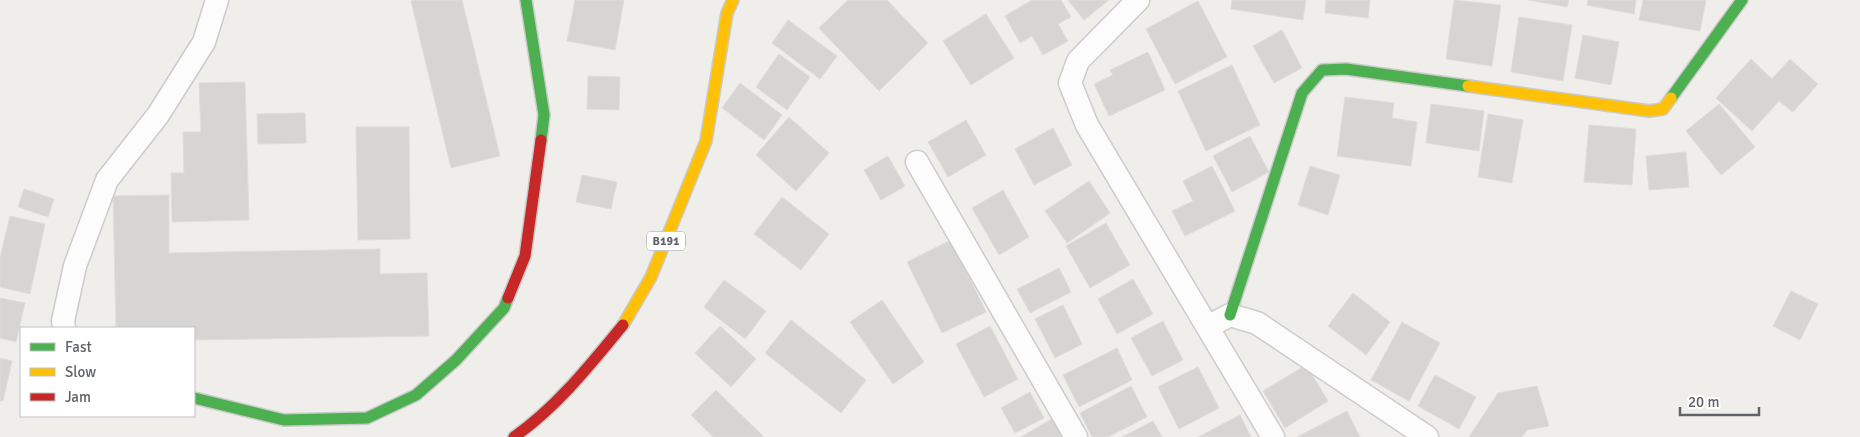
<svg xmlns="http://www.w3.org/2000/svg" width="1860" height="437" viewBox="0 0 1860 437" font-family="Signika,sans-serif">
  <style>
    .building { fill: #d6d5d3; stroke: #deddd9 }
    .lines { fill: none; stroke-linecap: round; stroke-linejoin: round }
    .street-casing { stroke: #cbcccc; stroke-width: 25 }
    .fast-casing { stroke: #cacacb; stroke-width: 14 }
    .slow-casing { stroke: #cacacb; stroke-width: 14 }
    .jam-casing { stroke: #cacacb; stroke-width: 14 }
    .street { stroke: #fdfcfc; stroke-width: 22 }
    .fast { stroke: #4caf50; stroke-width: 11 }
    .slow { stroke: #ffc107; stroke-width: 11 }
    .jam { stroke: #c62828; stroke-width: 11 }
    .labels { text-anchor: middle; stroke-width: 4; stroke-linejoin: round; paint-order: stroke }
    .shield { fill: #fff; stroke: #8f9295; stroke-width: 1 }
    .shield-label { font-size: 12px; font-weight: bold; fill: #5f6368 }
  </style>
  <rect width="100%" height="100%" fill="#efeeea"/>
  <g class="building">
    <path d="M414,0H462L500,156L451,168L411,1Z"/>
    <path d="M575,0H624L615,50L567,41Z"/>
    <path d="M848,0H887L928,43L879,91L819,28Z"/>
    <path d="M1032,0H1061L1071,17L1058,24L1068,41L1043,55L1032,36L1020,43L1005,16Z"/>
    <path d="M1068,0H1109L1084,20Z"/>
    <path d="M1232,0H1306L1303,20L1231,9Z"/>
    <path d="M1326,0H1370L1368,18L1325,13Z"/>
    <path d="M1454,0L1501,5L1492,66L1446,59Z"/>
    <path d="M1528,0H1569L1567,7Z"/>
    <path d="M1588,0H1636L1634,14L1587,5Z"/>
    <path d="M1643,0H1706L1700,31L1639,20Z"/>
    <path d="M1198,1L1227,57L1175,84L1146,29Z"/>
    <path d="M986,14L1014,58L971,85L943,41Z"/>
    <path d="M1519,17L1572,25L1563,81L1511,72Z"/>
    <path d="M788,20L837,56L820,79L772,43Z"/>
    <path d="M1282,30L1302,68L1274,83L1253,46Z"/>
    <path d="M1583,35L1619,42L1611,85L1575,78Z"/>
    <path d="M1148,52L1165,90L1109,116L1094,84L1113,75L1110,70Z"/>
    <path d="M779,54L810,77L787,110L756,87Z"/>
    <path d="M1751,59L1772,79L1790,59L1818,84L1793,112L1779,101L1752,131L1716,98Z"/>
    <path d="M1232,65L1260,125L1206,151L1178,91Z"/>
    <path d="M588,76L620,77L619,110L587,109Z"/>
    <path d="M245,82L249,220L172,222L171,173H184L183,132H201L199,83Z"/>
    <path d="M740,83L782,115L764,140L722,108Z"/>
    <path d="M1345,97L1394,103L1392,118L1417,122L1411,166L1337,156Z"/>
    <path d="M1431,104L1484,111L1479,151L1426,143Z"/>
    <path d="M1719,104L1755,147L1721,175L1686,131Z"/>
    <path d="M305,113L306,143L258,144L257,114Z"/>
    <path d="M1488,114L1523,120L1512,183L1478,177Z"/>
    <path d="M789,117L829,153L796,191L756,155Z"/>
    <path d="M966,120L986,155L948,177L928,142Z"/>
    <path d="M1589,125L1636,129L1632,185L1584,182Z"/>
    <path d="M356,127H409L410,239L358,240Z"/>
    <path d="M1053,128L1072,165L1034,185L1015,149Z"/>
    <path d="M1250,136L1269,172L1232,192L1213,156Z"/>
    <path d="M1686,152L1689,187L1649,190L1646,156Z"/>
    <path d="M888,156L905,186L881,200L864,170Z"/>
    <path d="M1212,166L1235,211L1185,236L1172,211L1193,201L1183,181Z"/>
    <path d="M1310,166L1340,175L1328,215L1298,205Z"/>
    <path d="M582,175L617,182L611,209L576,202Z"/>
    <path d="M1089,181L1110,213L1067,243L1045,211Z"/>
    <path d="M24,189L54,199L48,217L18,207Z"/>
    <path d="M1003,190L1029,237L999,255L972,208Z"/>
    <path d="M169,195V253L380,249V274L427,273L429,336L194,340V328H116L113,196Z"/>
    <path d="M782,197L829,234L801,270L754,234Z"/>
    <path d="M10,216L45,224L30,294L0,287V258Z"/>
    <path d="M1106,223L1130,265L1090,288L1066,246Z"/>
    <path d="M951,240L986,312L942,333L907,262Z"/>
    <path d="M1059,268L1071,292L1030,313L1017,289Z"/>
    <path d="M1133,279L1153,314L1117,334L1098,299Z"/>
    <path d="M724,280L766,311L745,339L704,307Z"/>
    <path d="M1791,291L1818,304L1800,340L1773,326Z"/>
    <path d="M1353,293L1390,322L1366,355L1328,326Z"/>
    <path d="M0,298L25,303L16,342L0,338Z"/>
    <path d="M882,300L924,362L893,384L850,322Z"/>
    <path d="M1063,305L1082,344L1055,358L1035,319Z"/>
    <path d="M791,320L866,380L841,413L765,353Z"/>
    <path d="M1163,321L1183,360L1152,376L1131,338Z"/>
    <path d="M1402,322L1440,343L1409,401L1371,380Z"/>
    <path d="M720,326L756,359L731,387L695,353Z"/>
    <path d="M990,326L1018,379L984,397L956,344Z"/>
    <path d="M1117,348L1132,380L1079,407L1063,375Z"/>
    <path d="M0,358L12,361L3,401H0Z"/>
    <path d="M1306,365L1328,401L1285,428L1263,391Z"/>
    <path d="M1198,367L1219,408L1179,429L1158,387Z"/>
    <path d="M1435,375L1476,397L1459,429L1418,406Z"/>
    <path d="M1131,386L1147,417L1108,437H1092L1080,413Z"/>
    <path d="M1537,386L1549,426L1527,430L1522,437H1469L1498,393Z"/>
    <path d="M716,390L764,437H713L691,415Z"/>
    <path d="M1030,392L1044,418L1015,433L1001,408Z"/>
    <path d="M1347,411L1360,437H1297Z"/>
    <path d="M1240,415L1251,437H1198Z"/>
    <path d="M1055,417L1066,437H1021Z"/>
    <path d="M1153,421L1162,437H1122Z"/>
  </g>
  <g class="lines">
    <defs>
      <g id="street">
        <path d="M1138,0L1078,61L1070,83L1087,125L1273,437"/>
        <path d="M917,162L1076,437"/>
        <path d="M1215,323L1230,315L1257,323L1427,437"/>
        <path d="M64,328L63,321L75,266L107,180L158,115L204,42L217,0"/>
      </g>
      <g id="fast">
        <path d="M526,0L544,115L541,140"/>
        <path d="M1671,98L1742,0"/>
        <path d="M1230,315L1302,93L1322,70L1346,69L1468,86"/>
        <path d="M194,398L284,420L367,418L416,395L456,360L504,308L508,298"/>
      </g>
      <g id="slow">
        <path d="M1468,86L1649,111L1663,109L1671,98"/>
        <path d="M623,325L651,277L706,141L727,13L733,0"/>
      </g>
      <g id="jam">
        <path d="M508,298L525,256L541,140"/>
        <path d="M514,437C557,407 590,365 623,325"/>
      </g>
    </defs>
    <use href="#street" class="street-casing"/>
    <use href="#fast" class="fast-casing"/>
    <use href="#slow" class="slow-casing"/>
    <use href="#jam" class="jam-casing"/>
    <use href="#street" class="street"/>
    <use href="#fast" class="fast"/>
    <use href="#slow" class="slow"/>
    <use href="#jam" class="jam"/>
  </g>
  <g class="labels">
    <rect class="shield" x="647" y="231.5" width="38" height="19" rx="4"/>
    <g class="shield-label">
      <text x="666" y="245">B191</text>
    </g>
  </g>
  <rect x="20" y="327" width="175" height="90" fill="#ffffff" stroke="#bfc1c3"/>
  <rect x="30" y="343" width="25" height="8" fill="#4caf50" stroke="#bfc1c3"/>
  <text x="65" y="352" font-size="15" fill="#5f6368">Fast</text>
  <rect x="30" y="368" width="25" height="8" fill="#ffc107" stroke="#bfc1c3"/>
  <text x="65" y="377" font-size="15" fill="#5f6368">Slow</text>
  <rect x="30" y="393" width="25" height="8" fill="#c62828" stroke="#bfc1c3"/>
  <text x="65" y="402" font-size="15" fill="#5f6368">Jam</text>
  <path d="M1680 407v8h79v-8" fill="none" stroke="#5f6368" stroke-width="2.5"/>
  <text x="1688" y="407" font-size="15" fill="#5f6368" stroke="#ffffff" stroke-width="4" paint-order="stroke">20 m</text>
</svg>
